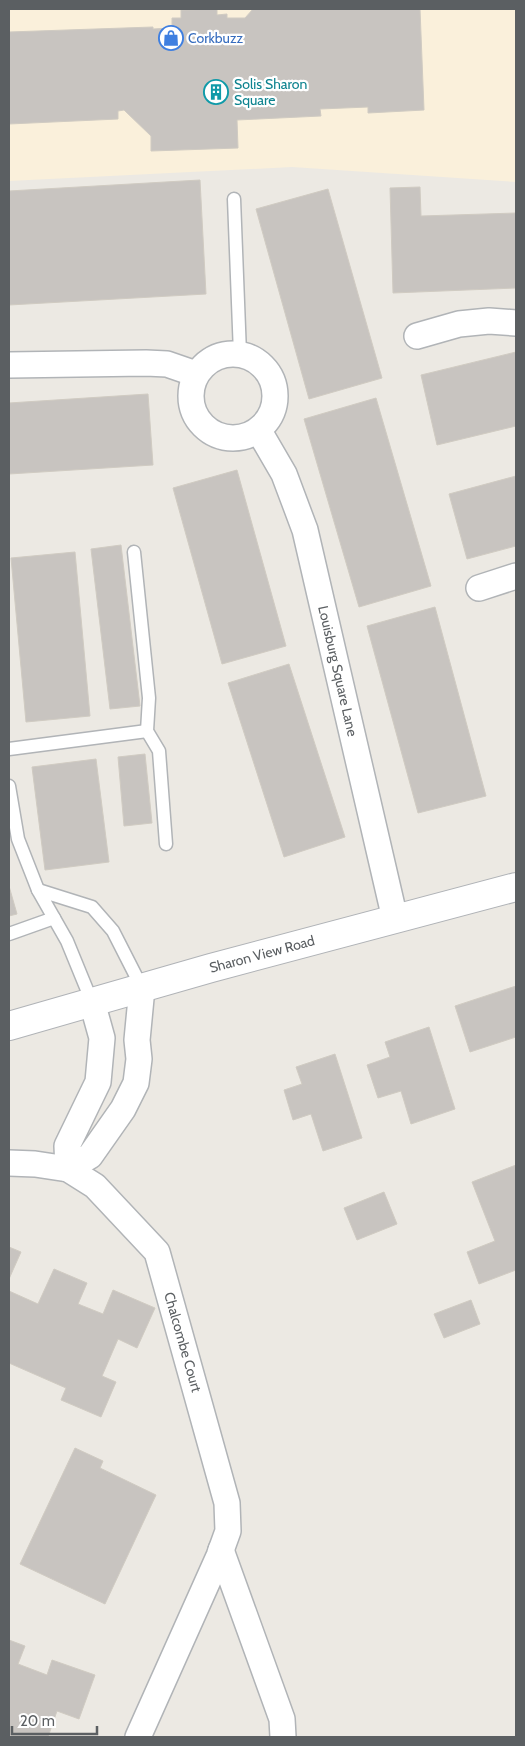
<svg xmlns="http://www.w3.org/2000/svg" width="525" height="1746" viewBox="0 0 525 1746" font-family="Cabin,sans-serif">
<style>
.commercial{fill:#faf0db}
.building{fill:#c8c4c0;stroke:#d0cbc2}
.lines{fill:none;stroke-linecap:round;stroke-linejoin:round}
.lane-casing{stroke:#b1b4b7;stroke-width:15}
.street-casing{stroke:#b1b4b7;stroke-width:28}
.secondary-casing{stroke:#b0b3b7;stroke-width:30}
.lane{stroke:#fff;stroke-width:12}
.street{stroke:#fff;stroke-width:25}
.secondary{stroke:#fff;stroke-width:28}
.labels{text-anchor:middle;stroke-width:4.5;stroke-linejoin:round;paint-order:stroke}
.shop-label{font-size:14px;fill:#366cbe;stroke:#fff;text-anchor:start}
.culture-label{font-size:14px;fill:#0d838f;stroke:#fff;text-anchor:start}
.street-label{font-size:14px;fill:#5b5f62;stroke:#fff}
</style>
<rect width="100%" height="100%" fill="#ece9e3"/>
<!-- commercial -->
<path class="commercial" d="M9 9H516V182L292 167 9 181Z"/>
<!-- building -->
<g class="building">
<path d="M217 9V15L227 14V18H245L253 9H420L424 110 368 113V107L320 109 321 116 237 120 238 148 151 151V136L124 110 118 111V119L9 124V32L153 27V29L172 28V18H181V10Z"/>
<path d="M200 180 206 294 9 305V191Z"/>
<path d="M420 187 421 216 516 213V288L393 293 390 188Z"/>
<path d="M328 189 382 378 309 399 256 209Z"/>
<path d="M516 352V426L437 445 421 375Z"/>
<path d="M148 394 153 465 9 474V403Z"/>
<path d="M376 398 431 586 359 607 304 419Z"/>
<path d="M237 470 286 646 222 664 173 488Z"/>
<path d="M516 476V546L467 559 449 494Z"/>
<path d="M121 545 140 706 110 709 91 549Z"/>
<path d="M75 552 90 716 26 722 11 558Z"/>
<path d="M435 607 486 796 418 813 367 626Z"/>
<path d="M289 664 345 837 284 857 228 683Z"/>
<path d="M145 754 152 823 124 826 118 757Z"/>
<path d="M96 759 109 862 45 870 32 767Z"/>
<path d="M9 886 17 914 9 916Z"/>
<path d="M516 986V1037L470 1052 455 1006Z"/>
<path d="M429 1027 455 1109 411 1124 401 1091 378 1098 367 1065 390 1057 385 1042Z"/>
<path d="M335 1054 362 1138 323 1151 311 1114 293 1120 284 1090 302 1084 296 1067Z"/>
<path d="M516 1165V1270L479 1284 467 1252 495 1241 472 1182Z"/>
<path d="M384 1192 397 1224 357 1240 344 1208Z"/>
<path d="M9 1247 21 1252 9 1279Z"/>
<path d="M54 1269 87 1283 78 1304 103 1314 113 1290 155 1308 137 1348 118 1339 102 1376 116 1382 101 1417 61 1400 66 1388 9 1363V1291L38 1304Z"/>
<path d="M471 1300 480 1324 444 1338 434 1314Z"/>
<path d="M75 1448 103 1461 100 1468 156 1495 105 1604 20 1564Z"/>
<path d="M9 1640 25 1646 18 1664 47 1675 52 1660 95 1675 79 1719 57 1711 48 1737H9Z"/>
</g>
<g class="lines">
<defs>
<g id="lane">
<path d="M234 199 240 354"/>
<path d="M134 552 149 698 147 731 159 751 166 844"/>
<path d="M9 749 147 731"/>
<path d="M9 786 18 839 38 890"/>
<path d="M9 934 54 918"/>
<path d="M92 1002 67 941 38 890 92 907 113 931 142 988"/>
</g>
<g id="street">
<path d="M417 336 459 324 489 321 516 323"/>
<circle cx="233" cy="396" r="42"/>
<path d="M9 365 146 363 167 364 196 374"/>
<path d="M259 431 284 474 305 530 395 919"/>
<path d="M479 588 516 576"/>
<path d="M92 1002 102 1038 98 1082 67 1146 68 1169 90 1156 123 1109 136 1083 139 1059 137 1040 142 988"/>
<path d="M9 1163 35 1164 68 1169 95 1186 157 1252 227 1503 228 1531 219 1556 138 1737"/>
<path d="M221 1550 282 1719 283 1737"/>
</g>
<path id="secondary" d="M9 1026 211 968 516 887"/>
</defs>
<!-- lane casing -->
<use href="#lane" class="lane-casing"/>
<!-- street casing -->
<use href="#street" class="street-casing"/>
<!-- secondary casing -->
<use href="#secondary" class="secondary-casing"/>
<!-- lane -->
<use href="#lane" class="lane"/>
<!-- street -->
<use href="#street" class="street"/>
<!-- secondary -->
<use href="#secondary" class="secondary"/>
</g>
<!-- icons -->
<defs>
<symbol id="shop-ring" viewBox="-11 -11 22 22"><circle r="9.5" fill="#fff" stroke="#3f7fe0" stroke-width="1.5"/><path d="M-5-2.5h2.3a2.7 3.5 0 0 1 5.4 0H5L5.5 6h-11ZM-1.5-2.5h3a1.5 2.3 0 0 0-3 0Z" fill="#3f7fe0"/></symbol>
<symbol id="building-ring" viewBox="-11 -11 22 22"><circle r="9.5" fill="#fff" stroke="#0f9aa8" stroke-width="1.5"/><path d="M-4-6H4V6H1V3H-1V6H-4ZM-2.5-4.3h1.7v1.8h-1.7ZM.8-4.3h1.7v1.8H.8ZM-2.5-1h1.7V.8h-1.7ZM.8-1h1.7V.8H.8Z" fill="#0f9aa8"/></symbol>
</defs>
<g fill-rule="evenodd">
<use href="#shop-ring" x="157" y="24" width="28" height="28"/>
<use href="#building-ring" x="202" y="78" width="28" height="28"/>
</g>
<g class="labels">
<!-- shop labels -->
<g class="shop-label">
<text x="188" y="43">Corkbuzz</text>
</g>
<!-- culture labels -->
<g class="culture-label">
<text x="234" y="89">Solis Sharon<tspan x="234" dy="16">Square</tspan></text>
</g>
<!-- street labels -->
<g class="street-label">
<text transform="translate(338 671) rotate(77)" y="5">Louisburg Square Lane</text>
<text transform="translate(262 954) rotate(-15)" y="5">Sharon View Road</text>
<text transform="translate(183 1342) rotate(74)" y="5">Chalcombe Court</text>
</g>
</g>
<!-- border -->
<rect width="525" height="1746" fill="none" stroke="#5b5f62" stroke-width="20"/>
<!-- scale -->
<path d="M12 1726v8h85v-8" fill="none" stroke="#5b5f62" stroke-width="2.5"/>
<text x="20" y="1726" font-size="15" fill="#5b5f62" stroke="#ffffff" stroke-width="4" paint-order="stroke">20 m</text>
</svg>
